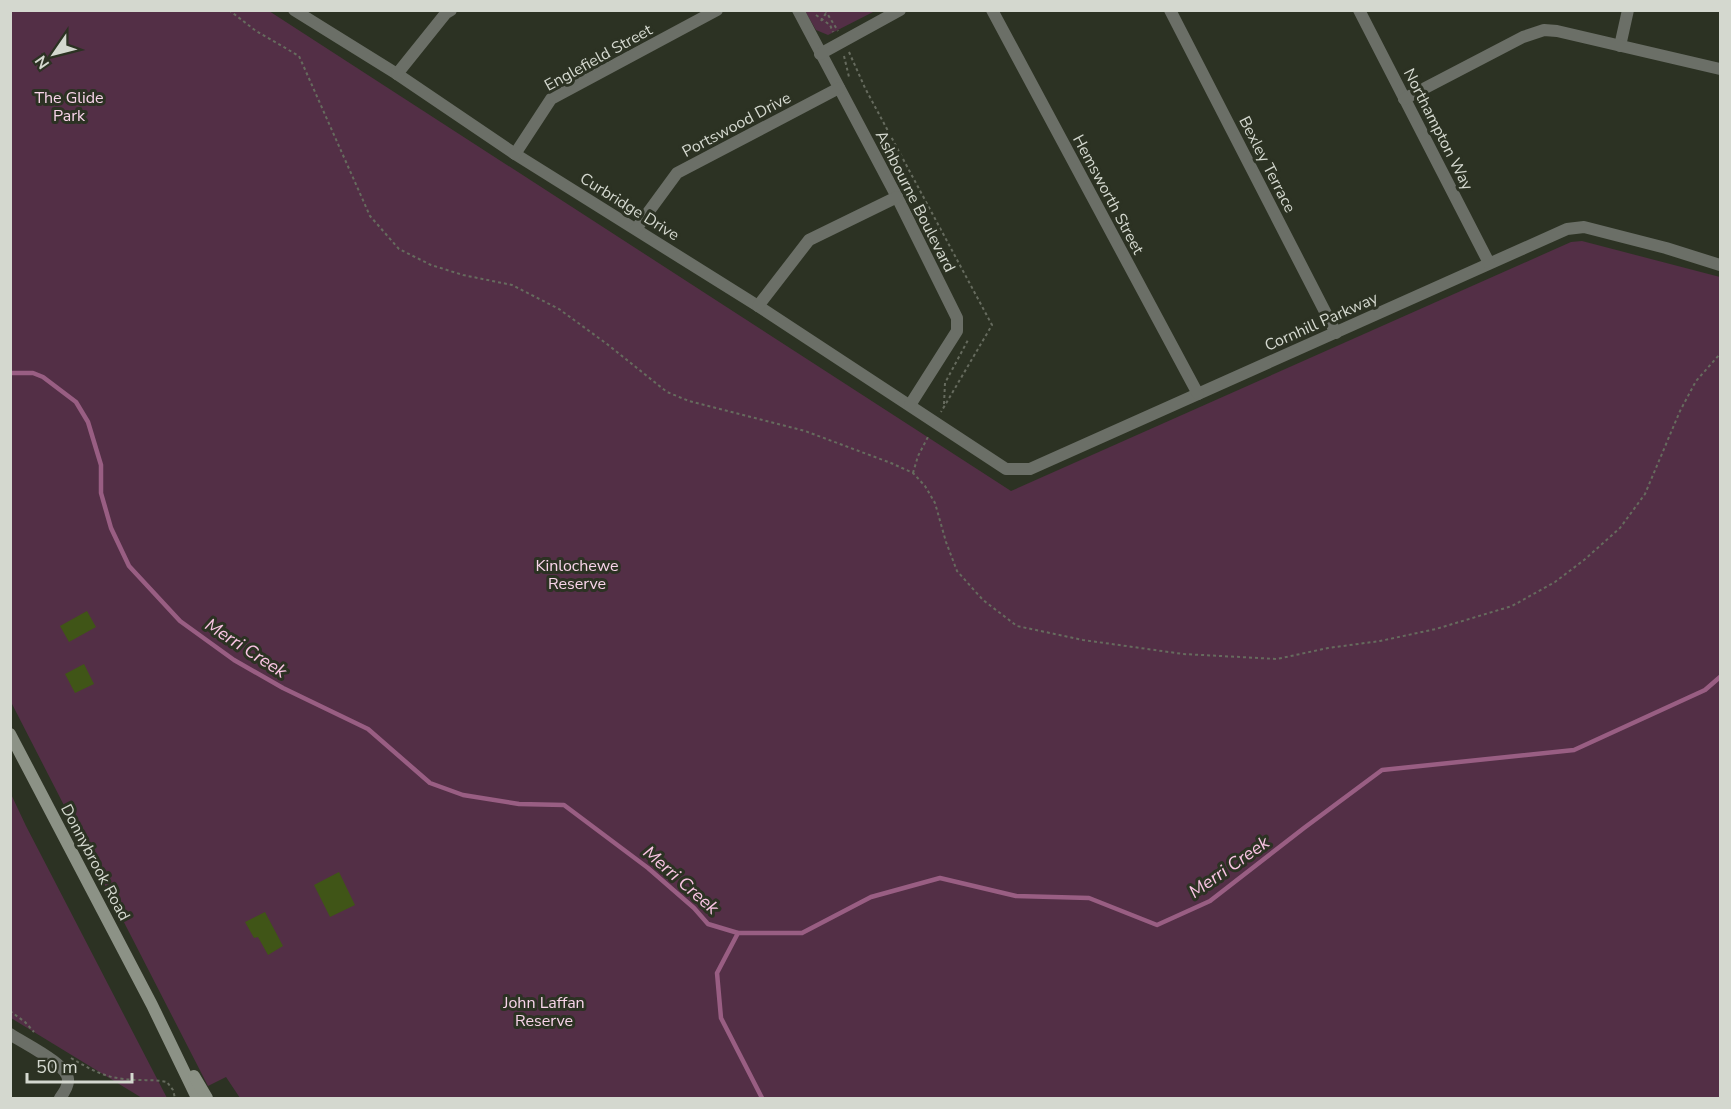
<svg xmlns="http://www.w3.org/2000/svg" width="1731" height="1109" viewBox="0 0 1731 1109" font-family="'Nunito Sans',sans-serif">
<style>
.green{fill:#532f46}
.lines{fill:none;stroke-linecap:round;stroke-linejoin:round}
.stream{stroke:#995e83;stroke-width:4.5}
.building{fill:#405517}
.path{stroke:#666b5e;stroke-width:2;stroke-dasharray:3 3;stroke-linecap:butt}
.minor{stroke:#6b6f67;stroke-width:12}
.secondary{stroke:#8c9286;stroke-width:12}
.labels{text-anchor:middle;stroke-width:6;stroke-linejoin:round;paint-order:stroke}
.street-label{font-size:16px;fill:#d4d8cf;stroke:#2c3223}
.park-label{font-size:16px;fill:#f9d5ea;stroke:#2c3223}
.water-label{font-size:18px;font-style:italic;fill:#fac5e4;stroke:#2c3223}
</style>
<rect width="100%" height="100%" fill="#2c3223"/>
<!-- green -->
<g class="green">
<path d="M11 11H269L1011 491 1571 242 1582 241 1720 277V1098H240L226 1077 208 1086 11 702Z"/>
<path d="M805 11H875L828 35 816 30Z"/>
<path d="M10 792 26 826 167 1098H142L11 1018Z"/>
</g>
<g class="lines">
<!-- stream -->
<g class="stream">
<path d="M10 373H33L43 377 76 402 88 422 101 465V493L111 528 129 566 180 621 234 660 283 688 368 729 430 783 463 795 519 804 564 805 648 868 694 908 708 924 738 933H802L871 897 940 878 1016 896 1089 898 1157 925 1210 901 1304 828 1382 770 1574 750 1705 690 1720 677"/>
<path d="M738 933 717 973 721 1018 762 1098"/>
</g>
</g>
<!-- building -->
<g class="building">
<path d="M87 611 96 627 69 642 60 626Z"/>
<path d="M84 664 94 684 75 693 65 674Z"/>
<path d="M339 872 355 905 330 917 314 885Z"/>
<path d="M265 912 283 946 268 955 258 937 254 938 245 922Z"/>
</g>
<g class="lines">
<!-- path -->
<g class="path">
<path d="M229 10 256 31 299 56 370 216 399 249 431 265 463 275 512 285 559 309 607 344 667 392 689 401 805 431 891 463 913 473 925 486 935 503 946 542 957 571 983 600 1017 626 1083 640 1183 654 1277 659 1328 648 1380 641 1436 629 1512 606 1555 582 1584 560 1620 528 1645 494 1680 411 1696 381 1720 354"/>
<path d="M825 10 838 31"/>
<path d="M816 15 830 25 833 32"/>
<path d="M821 21 828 10"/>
<path d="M849 52 865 88 992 325 941 412"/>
<path d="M844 56 849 77"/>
<path d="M944 404 945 383 968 340"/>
<path d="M913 473 918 456 929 435"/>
<path d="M10 1011 25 1022 34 1032"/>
<path d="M71 1058C88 1068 103 1077 124 1079 138 1081 153 1079 167 1082L173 1090 175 1098"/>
</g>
<!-- minor -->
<g class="minor">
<path d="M294 10 397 74 515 154 758 306 1006 469H1030L1567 229 1584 227 1666 248 1720 265"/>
<path d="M798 10 897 197 957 318V331L910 405"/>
<path d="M992 10 1198 394"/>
<path d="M1170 10 1336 333"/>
<path d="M1359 10 1489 263"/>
<path d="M1620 46 1628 10"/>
<path d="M820 54 900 10"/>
<path d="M397 74 446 13 451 10"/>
<path d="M1404 99 1523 37 1544 30 1557 31 1720 69"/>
<path d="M515 154 551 99 717 10"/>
<path d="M636 229 677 173 839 88"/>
<path d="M758 306 809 240 897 197"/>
<path d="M10 1034C23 1043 70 1065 68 1081 68 1087 63 1094 60 1098"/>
</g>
<!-- secondary -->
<g class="secondary">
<path d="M10 734 152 1005 197 1098"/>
<path d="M194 1076 207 1098"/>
</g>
</g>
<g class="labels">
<!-- street labels -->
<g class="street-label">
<text transform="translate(598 57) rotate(-29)" y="6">Englefield Street</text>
<text transform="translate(736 124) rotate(-28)" y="6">Portswood Drive</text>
<text transform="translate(1439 129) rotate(63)" y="6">Northampton Way</text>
<text transform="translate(1268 164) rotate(63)" y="6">Bexley Terrace</text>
<text transform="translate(1109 194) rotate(62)" y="6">Hemsworth Street</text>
<text transform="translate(916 201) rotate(63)" y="6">Ashbourne Boulevard</text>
<text transform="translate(630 206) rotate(32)" y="6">Curbridge Drive</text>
<text transform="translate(1321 321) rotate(-24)" y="6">Cornhill Parkway</text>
<text transform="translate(96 862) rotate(62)" y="6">Donnybrook Road</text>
</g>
<!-- park labels -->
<g class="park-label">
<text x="69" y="103">The Glide<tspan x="69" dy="18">Park</tspan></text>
<text x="577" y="571">Kinlochewe<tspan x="577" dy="18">Reserve</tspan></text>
<text x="544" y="1008">John Laffan<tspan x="544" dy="18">Reserve</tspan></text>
</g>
<!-- water labels -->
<g class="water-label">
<text transform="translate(246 648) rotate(33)" y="6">Merri Creek</text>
<text transform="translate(1229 867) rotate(-35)" y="6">Merri Creek</text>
<text transform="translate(681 880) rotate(41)" y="6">Merri Creek</text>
</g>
</g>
<!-- border -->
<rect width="1731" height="1109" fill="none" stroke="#d4d8cf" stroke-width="24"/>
<!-- north arrow -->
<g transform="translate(54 54) rotate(235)" stroke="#2c3223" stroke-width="4.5" paint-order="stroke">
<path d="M0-4.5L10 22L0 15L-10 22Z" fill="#d4d8cf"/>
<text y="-9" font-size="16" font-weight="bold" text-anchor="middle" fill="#d4d8cf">N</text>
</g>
<!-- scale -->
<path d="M27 1073v9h105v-9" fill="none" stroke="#d4d8cf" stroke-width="3"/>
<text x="36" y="1073" font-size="18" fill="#d4d8cf" stroke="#2c3223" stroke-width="4.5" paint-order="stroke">50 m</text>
</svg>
